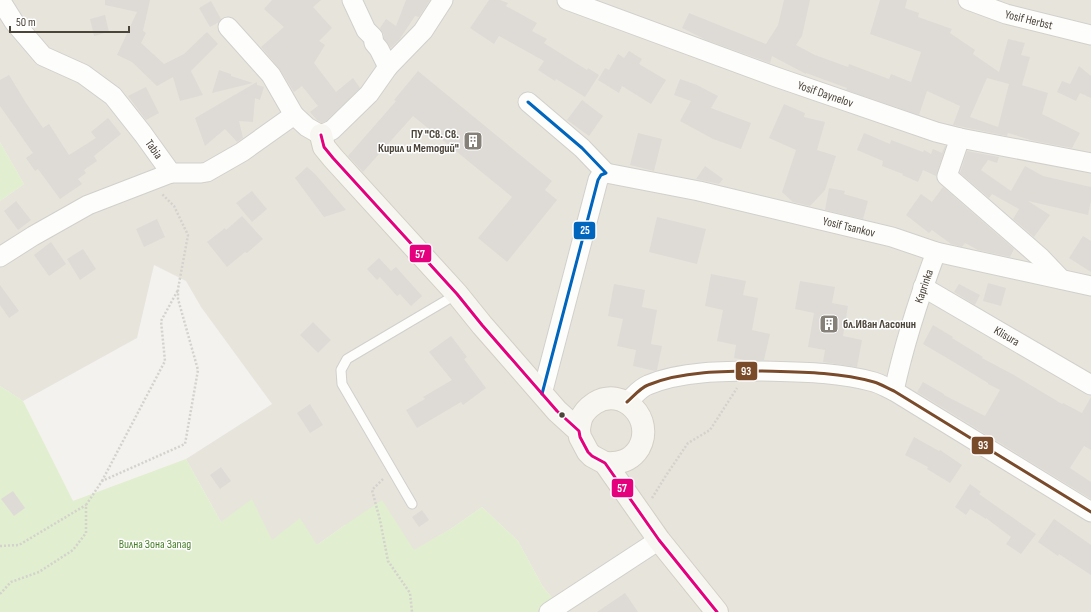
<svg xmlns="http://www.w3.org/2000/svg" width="1091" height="612" viewBox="0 0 1091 612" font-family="'Sofia Sans Condensed',sans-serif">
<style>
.residential{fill:#e7e4dc}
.green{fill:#e1eecf}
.building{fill:#dedbd6;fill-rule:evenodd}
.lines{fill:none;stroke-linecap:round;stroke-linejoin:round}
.lane-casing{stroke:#d2d0cb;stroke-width:11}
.street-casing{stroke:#d2d0cb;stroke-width:21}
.secondary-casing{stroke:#d3cfc5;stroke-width:24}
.path{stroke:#d3d2cc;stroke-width:2.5;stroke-dasharray:2 2;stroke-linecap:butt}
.lane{stroke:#fdfdfc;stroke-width:9}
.street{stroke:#fdfdfc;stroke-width:19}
.secondary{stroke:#f7f6f1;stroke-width:22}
.bus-1-casing{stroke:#fff;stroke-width:6}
.bus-2-casing{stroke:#fff;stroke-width:6}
.bus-3-casing{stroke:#fff;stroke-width:6}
.bus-1{stroke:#0065bd;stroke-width:3}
.bus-2{stroke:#e5007d;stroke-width:3}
.bus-3{stroke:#7a4b2a;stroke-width:3}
.bus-dot{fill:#4b4439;stroke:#fff;stroke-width:1.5}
.labels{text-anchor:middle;stroke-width:3;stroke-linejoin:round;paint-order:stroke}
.street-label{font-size:12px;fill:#4b4439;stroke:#fff}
.poi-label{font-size:12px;font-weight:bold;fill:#4b4439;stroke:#fff;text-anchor:end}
.park-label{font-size:12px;fill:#4a7f2a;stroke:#fff}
.line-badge{stroke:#fff;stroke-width:1.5}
.badge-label{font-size:11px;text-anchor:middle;font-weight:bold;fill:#fff}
</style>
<rect width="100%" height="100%" fill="#f4f2ee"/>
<!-- residential -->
<path class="residential" d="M0 0H1091V612H564L543 587 518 541 482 507 452 528 414 551 345 525 317 545 272 540 221 522 186 459 272 404 201 307 186 281 154 265 137 338 23 401 0 386V201L24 184 0 142Z"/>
<!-- green -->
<g class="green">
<path d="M0 142 24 184 0 201Z"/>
<path d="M0 386 23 401 73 501 186 459 221 522 252 499 272 540 300 518 317 545 345 525 382 500 414 550 452 528 482 507 518 541 543 587 564 612H0Z"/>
</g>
<!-- building -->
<g class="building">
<path d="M105 0H150L143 31 146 33 141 43 164 64 184 54 207 32 218 44 191 71 203 95 180 101 173 77 157 86 132 62 117 55 137 12 105 5Z"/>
<path d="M272 0H321L313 7 332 28 319 41 325 45 314 63 336 92 353 78 360 88 326 121 322 123 317 120 310 112 318 106 302 86 294 92 279 68 261 47 284 27 264 9Z"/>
<path d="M406 0H430L419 17 415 16 399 40 391 48 384 38V35L380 28 386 19 396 26Z"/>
<path d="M489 0H500L508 3 506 6 537 23 532 31 547 39 544 43 587 70 588 68 599 75 585 97 556 79 555 81 538 70 544 61 499 36 494 44 470 28Z"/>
<path d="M784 0H810L802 36 796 45 815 55 848 67 849 64 889 79 891 74 911 82 921 52 870 34 880 0H907L905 8 919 13 918 17 952 29 950 33 975 50 973 54 999 72 1008 39 1025 43 1021 55 1030 57 1022 85 1048 93 1042 114 1080 133 1072 148 1034 141 1008 133 1007 136 953 125 960 106 927 91 919 115 846 90 847 88 806 73V74L772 56 770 63 706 40 682 28 689 13 766 44 778 25ZM987 78 1009 84 998 127 970 117Z"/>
<path d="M211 1 221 19 219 22 210 27 199 8Z"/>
<path d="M105 15 109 32 94 36 90 19Z"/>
<path d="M629 51 642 59 639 64 666 80 651 104 622 86 619 93 598 80 605 68 609 70 618 54 624 58Z"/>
<path d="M1079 66 1091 76V98L1080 93 1076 101 1057 92 1062 81 1070 84Z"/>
<path d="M219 70 231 74V76L253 83 212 93Z"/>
<path d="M418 71 552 181 545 190 557 200 507 262 478 238 512 197 413 116 363 172 348 156 396 101 394 100Z"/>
<path d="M9 75 26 103 43 128 49 124 69 155 96 138 91 132 108 118 121 134 94 156 97 161 84 170 86 173 78 179 82 184 60 199 38 169 35 171 26 158 33 153 0 106V80Z"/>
<path d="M680 79 697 85 718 96 711 108 751 123 741 149 713 139 680 121 691 101 674 95Z"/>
<path d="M257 82V85L264 87 260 100 255 98 253 122 239 121 243 138 237 142 225 129 205 146 195 118Z"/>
<path d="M146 87 159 113 146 120 128 96Z"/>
<path d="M582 100 603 116 589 136 567 120Z"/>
<path d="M784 104 805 113 804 117 825 122 817 150 836 156 825 190 810 206 793 202 782 192 796 150 769 138Z"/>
<path d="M638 133 662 139 654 171 630 165Z"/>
<path d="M864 133 890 144 891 140 923 152 924 150 931 154 933 149 942 153 945 146H946L937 172 936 176 923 170 918 182 902 175 903 174 882 166 883 161 857 150Z"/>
<path d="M967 151 999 157 997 163 988 160 981 170 1011 191 1025 166 1043 176 1091 187V201L1088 215 1028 201 1050 215 1034 237 1013 219 1019 209 992 194 989 198 960 173Z"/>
<path d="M705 166 723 179 719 184 696 179Z"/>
<path d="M307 167 315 174 346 210 324 217 295 178Z"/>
<path d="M943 187 1014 249 1010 257 978 250 965 243 962 247 951 244 932 230 929 233 906 215 921 194 932 202Z"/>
<path d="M829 188 845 191 844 194 868 201 863 219 825 210Z"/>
<path d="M252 191 267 209 252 222 236 203Z"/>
<path d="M16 201 31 220 18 230 4 211Z"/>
<path d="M242 216 263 239 247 253 245 252 227 267 207 242 225 228 226 230Z"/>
<path d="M657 217 706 229 697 264 649 252Z"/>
<path d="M157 219 165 237 144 247 136 229Z"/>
<path d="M1083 236 1091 241V272L1069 258Z"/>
<path d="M51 242 66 264 49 276 34 255Z"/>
<path d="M83 249 96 269 80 280 67 259Z"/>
<path d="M379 258 391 271 396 267 422 296 411 306 400 294 397 296 380 277 377 280 367 269Z"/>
<path d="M711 274 746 281 743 295 758 298 752 330 770 334 764 360H745L734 358 736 345 717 341 723 310 705 306Z"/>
<path d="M800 281 835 287 832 303 848 306 843 336 862 340 857 367 823 362 825 350 808 347 814 313 795 309Z"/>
<path d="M988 283 1006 288 1001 306 983 301Z"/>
<path d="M614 284 645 290 642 307 657 310 651 344 662 346 657 370 655 371 633 366 636 350 617 346 623 319 608 316Z"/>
<path d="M959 284 980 295 975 305 954 292Z"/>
<path d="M0 285 19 311 9 318 0 305Z"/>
<path d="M313 322 331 340 318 353 300 335Z"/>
<path d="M933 325 953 337 952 338 983 357 982 358 1014 375 1062 404 1063 403 1082 413 1091 397V450L1084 446 1070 468 1091 482V499L917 392 923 382 944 394V395L985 416 1000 390 988 384V383L952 361 923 344Z"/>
<path d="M451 336 467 357 464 359 486 388 463 405 461 402 417 428 406 410 425 399 423 397 452 380 429 352Z"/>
<path d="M310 404 323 425 310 433 297 413Z"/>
<path d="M914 437 939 451 940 450 962 465 950 483 927 469 928 467 905 455Z"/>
<path d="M221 467 231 481 220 489 210 475Z"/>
<path d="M970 484 981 492 979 494 1036 534 1021 554 1006 544 1011 537 986 518V519L970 509 966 515 955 507Z"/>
<path d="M13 491 25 508 14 516 1 499Z"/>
<path d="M422 510 429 520 419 527 412 517Z"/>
<path d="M1054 519 1091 545V575L1059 554 1058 556 1038 542Z"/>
<path d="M625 593 638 612H597Z"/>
</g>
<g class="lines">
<defs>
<path id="lane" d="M412 504 342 384 341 370 347 359 457 294"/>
<g id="street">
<path d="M352 0 366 30 373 37 374 43 379 49 388 67"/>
<path id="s1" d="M567 0 776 77 936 132 960 138 1091 163"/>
<path id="s2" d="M968 0 1006 14 1091 35"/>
<path d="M228 27 271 75 294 115"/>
<path d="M528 102 582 148 606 173 601 175 598 180 542 394"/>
<path d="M960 138 947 176 1041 258 1061 279"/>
<path d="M171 173H201L207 172 242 152 294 115 307 127 321 135 332 130 369 94 388 67 423 31 443 0"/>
<path id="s3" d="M606 173 699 191 892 237 936 252 1091 286"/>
<path d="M0 257 33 236 88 205 171 173 143 134 113 96 83 74 43 56 14 22 2 3 1 0"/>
<path id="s4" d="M923 287 1091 385"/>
<path id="s5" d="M894 391C904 344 919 298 936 252"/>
<path d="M627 402C633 397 640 388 648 385 681 371 726 371 762 371 800 372 838 372 874 382 881 384 887 388 894 391L1091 512"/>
<path d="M549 612 659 540"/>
</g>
<g id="secondary">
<path d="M321 135 324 147 333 158 457 294 482 325 557 411 579 431 580 437 588 452 592 456 605 463 659 540 717 612"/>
<path d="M579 431C579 427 580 423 581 419 583 413 589 407 595 403 623 386 655 419 639 448 631 461 619 464 605 463"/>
</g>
</defs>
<!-- lane casing -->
<use href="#lane" class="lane-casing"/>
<!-- street casing -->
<use href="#street" class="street-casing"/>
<!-- secondary casing -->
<use href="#secondary" class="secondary-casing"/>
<!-- path -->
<g class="path">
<path d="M383 479 372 490 380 520 388 561 410 593 412 612"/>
<path d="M102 481 165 361 161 321 178 290"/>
<path d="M652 498 667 474 688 443 710 430 737 388"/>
<path d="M0 546 19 545 86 505"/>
<path d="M0 594 11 582 39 572 73 550 86 533V505L102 481 185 444 198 370 178 299V289L188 235 174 206 162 194"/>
</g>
<!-- lane -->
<use href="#lane" class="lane"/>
<!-- street -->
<use href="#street" class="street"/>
<!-- secondary -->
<use href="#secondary" class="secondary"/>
<defs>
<path id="bus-1" d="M528 102 582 148 606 173 601 175 598 180 542 394"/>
<path id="bus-2" d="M321 135 324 147 333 158 457 294 482 325 557 411 579 431 580 437 588 452 592 456 605 463 659 540 717 612"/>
<path id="bus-3" d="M627 402C633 397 640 388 648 385 681 371 726 371 762 371 800 372 838 372 874 382 881 384 887 388 894 391L1091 512"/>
</defs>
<!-- bus-1 casing -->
<use href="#bus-1" class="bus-1-casing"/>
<!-- bus-2 casing -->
<use href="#bus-2" class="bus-2-casing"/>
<!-- bus-3 casing -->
<use href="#bus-3" class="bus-3-casing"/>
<!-- bus-1 -->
<use href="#bus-1" class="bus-1"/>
<!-- bus-2 -->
<use href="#bus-2" class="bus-2"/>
<!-- bus-3 -->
<use href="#bus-3" class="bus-3"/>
</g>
<!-- icons -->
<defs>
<symbol id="building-square" viewBox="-11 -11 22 22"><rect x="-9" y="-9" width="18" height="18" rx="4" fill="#868178" stroke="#fff"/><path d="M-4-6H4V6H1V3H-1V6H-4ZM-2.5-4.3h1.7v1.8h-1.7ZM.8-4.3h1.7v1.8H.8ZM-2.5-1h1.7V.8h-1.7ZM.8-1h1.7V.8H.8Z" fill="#fff"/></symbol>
</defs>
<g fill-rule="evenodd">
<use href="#building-square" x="462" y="130" width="22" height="22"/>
<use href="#building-square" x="818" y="313" width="22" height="22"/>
</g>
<!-- markers -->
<circle class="bus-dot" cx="562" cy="415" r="3.5"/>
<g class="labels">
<!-- street labels -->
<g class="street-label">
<text dy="4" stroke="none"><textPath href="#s2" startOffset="64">Yosif Herbst</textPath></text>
<text dy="4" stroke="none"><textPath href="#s1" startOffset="275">Yosif Daynelov</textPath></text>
<text transform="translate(154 149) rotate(55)" y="4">Tabia</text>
<text dy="4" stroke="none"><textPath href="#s3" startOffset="249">Yosif Tsankov</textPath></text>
<text dy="4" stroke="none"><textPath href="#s5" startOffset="109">Kaprinka</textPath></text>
<text dy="4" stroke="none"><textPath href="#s4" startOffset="97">Klisura</textPath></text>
</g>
<!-- poi labels -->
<g class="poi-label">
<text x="459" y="138">ПУ "Св. Св.<tspan x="459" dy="14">Кирил и Методий"</tspan></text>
<text x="843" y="328" text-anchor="start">бл.Иван Ласонин</text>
</g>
<!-- park labels -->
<g class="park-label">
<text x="155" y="548">Вилна Зона Запад</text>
</g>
</g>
<g class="line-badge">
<rect x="573" y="221" width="23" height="19" rx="4" fill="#0065bd"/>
<rect x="409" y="244" width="23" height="19" rx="4" fill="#e5007d"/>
<rect x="735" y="361" width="23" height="20" rx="4" fill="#7a4b2a"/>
<rect x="971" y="436" width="23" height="19" rx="4" fill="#7a4b2a"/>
<rect x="611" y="478" width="23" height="20" rx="4" fill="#e5007d"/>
</g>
<g class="badge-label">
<text x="585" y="234">25</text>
<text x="420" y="258">57</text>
<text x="746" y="375">93</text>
<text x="983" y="449">93</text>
<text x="622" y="492">57</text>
</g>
<!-- scale -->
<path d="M10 26v6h119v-6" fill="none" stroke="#4b4439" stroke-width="2"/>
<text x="16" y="26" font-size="12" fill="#4b4439" stroke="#ffffff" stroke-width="3" paint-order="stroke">50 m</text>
</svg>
